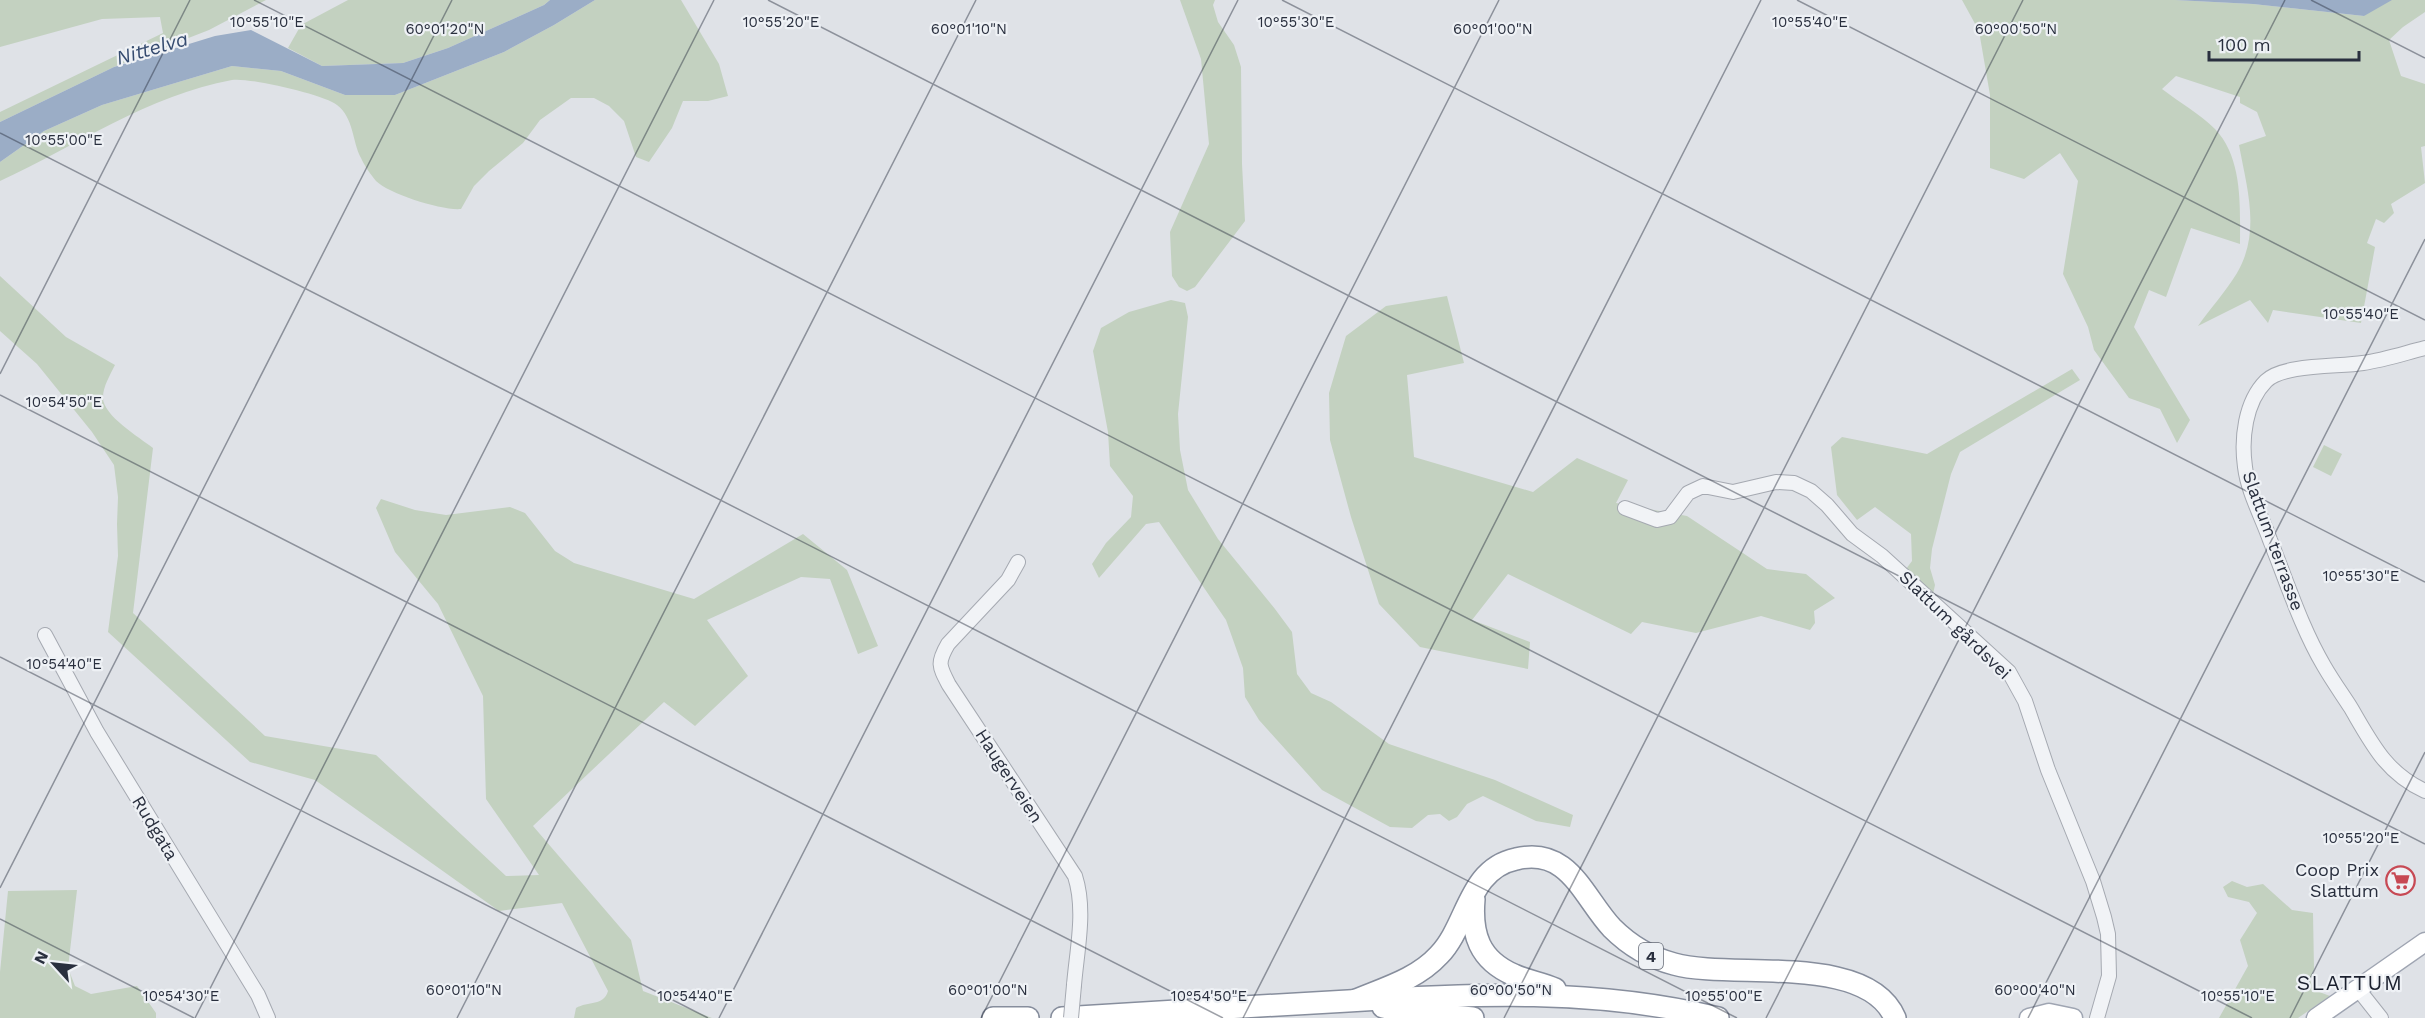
<svg xmlns="http://www.w3.org/2000/svg" width="2425" height="1018" viewBox="0 0 2425 1018" font-family="'Work Sans',sans-serif">
<style>
.green{fill:#c3d1c0}
.water{fill:#9badc6}
.lines{fill:none;stroke-linecap:round;stroke-linejoin:round}
.minor-casing{stroke:#a5a9b1;stroke-width:16}
.major-casing{stroke:#9fa5b2;stroke-width:21}
.highway-casing{stroke:#878e9d;stroke-width:24}
.minor{stroke:#f1f3f6;stroke-width:14}
.major{stroke:#fff;stroke-width:18}
.highway{stroke:#fff;stroke-width:21}
.minor-bridge-casing{stroke:#a5a9b1;stroke-width:16;stroke-linecap:butt}
.minor-bridge{stroke:#f1f3f6;stroke-width:14}
.ticks{fill:none;stroke:#292f3e;stroke-width:1.5;stroke-opacity:0.45}
.labels{text-anchor:middle;stroke-width:4.5;stroke-linejoin:round;paint-order:stroke}
.shield{fill:#eef1f5;stroke:#646975;stroke-width:1.5}
.shield-label{font-size:16px;font-weight:bold;fill:#292f3e}
.street-label{font-size:18px;fill:#292f3e;stroke:#eef1f5}
.poi-label{font-size:18px;fill:#292f3e;stroke:#eef1f5;text-anchor:end}
.water-label{font-size:20px;font-style:italic;fill:#354b6f;stroke:#eef1f5}
.quarter-label{font-size:21px;letter-spacing:1.5px;fill:#1b202e;stroke:#eef1f5}
.ticks-label{font-size:15px;text-anchor:middle;fill:#292f3e;stroke:#eef1f5;stroke-width:4.5;stroke-linejoin:round;paint-order:stroke}
</style>
<rect width="100%" height="100%" fill="#dfe2e7"/>
<!-- green -->
<g class="green">
<path d="M0 0H266L209 30 114 67 0 122V112L163 33 160 17 102 19 0 47Z"/>
<path d="M348 0H550L544 5 448 48 403 63 322 66 288 48 301 25Z"/>
<path d="M595 0H681L719 64 728 96 708 101H683L672 128 649 162 636 157 624 121 609 106 594 98H571L540 120 523 143 489 171 474 186 461 209C443 211 389 194 376 181 371 175 364 165 361 158 352 141 354 118 337 105 325 95 248 77 232 80 149 95 76 146 0 181V162L44 131 102 105 232 66 281 71 345 95H395L504 52 554 25Z"/>
<path d="M1180 0H1215L1213 5 1218 22 1234 45 1241 67 1242 164 1245 221 1195 287 1187 291 1179 287 1172 276 1170 232 1209 144 1201 59Z"/>
<path d="M1962 0H2175L2253 4 2364 16 2372 0H2425V12L2403 27 2389 40 2401 76 2425 84V146L2421 147 2425 183 2391 204 2394 213 2384 223 2376 219 2367 243 2375 247 2361 323 2273 310 2268 323 2250 300 2198 326C2210 309 2226 291 2237 273 2261 232 2247 189 2239 145L2266 136 2257 112 2240 103V97L2176 76 2162 89C2179 102 2200 114 2215 129 2243 158 2240 207 2240 244L2191 228 2166 297 2149 290 2134 327 2190 420 2177 443 2160 409 2129 398 2094 350 2088 327 2063 274 2078 181 2060 153 2024 179 1990 168V95L1979 31Z"/>
<path d="M0 276 66 337 115 365C110 375 103 387 103 397 102 415 139 437 153 448L133 613 265 736 376 755 506 876 539 875 486 799 483 696 438 604 395 552 376 508 381 499 415 510 446 515 510 507 525 513 555 551 574 563 694 599 803 534 847 570 878 646 858 654 830 579 801 577 707 620 748 676 695 726 664 702 533 826 631 940 643 991 712 1018H574L576 1008C588 1001 604 1006 608 991L562 903 499 911 315 780 250 762 108 632 118 556 117 524 118 497 114 465 92 432 37 364 0 331Z"/>
<path d="M1447 296 1464 363 1407 375 1414 457 1533 492 1577 458 1628 480 1616 503 1687 516 1767 569 1806 574 1835 598 1814 611 1815 623 1810 630 1761 616 1696 633 1642 622 1631 634 1508 574 1472 620 1530 642 1528 669 1420 647 1379 604 1351 517 1330 440 1329 393 1346 336 1386 306Z"/>
<path d="M1171 300 1185 303 1188 317 1178 414 1180 450 1188 490 1218 539 1275 609 1292 632 1297 674 1311 693 1331 702 1389 744 1495 780 1573 815 1570 827 1536 821 1483 796 1467 804 1457 817 1449 821 1440 814 1428 815 1412 828 1390 827 1322 790 1259 720 1245 697 1243 668 1226 620 1159 522 1146 524 1099 578 1092 564 1106 543 1131 517 1133 496 1110 466 1108 432 1093 351 1101 328 1129 312Z"/>
<path d="M2072 369 2080 380 1960 452 1951 474 1932 549 1930 568 1935 585 1933 594 1906 569 1912 561 1911 534 1875 507 1857 520 1837 495 1831 447 1842 437 1927 454Z"/>
<path d="M2324 445 2342 454 2331 476 2313 467Z"/>
<path d="M2232 881 2247 887 2263 884 2292 910 2313 913 2314 969 2310 980 2314 990 2330 996 2298 1018H2219L2248 966 2240 940 2257 913 2249 902 2228 897 2223 887Z"/>
<path d="M77 890 68 968 75 986 91 994 137 986 156 1013V1018H0V972L8 891Z"/>
</g>
<!-- water -->
<g class="water">
<path d="M550 0H595L554 25 504 52 395 95H345L281 71 232 66 102 105 44 131 0 162V122L114 67 215 36 251 30 322 66 403 63 448 48 544 5Z"/>
<path d="M2175 0H2392L2364 16 2253 4Z"/>
</g>
<g class="lines">
<defs>
<g id="minor">
<path d="M2425 348C2405 353 2384 360 2363 363 2339 367 2283 364 2266 381 2245 402 2241 439 2245 467 2248 492 2262 517 2270 540 2287 582 2301 627 2324 666 2332 680 2342 694 2351 708 2372 744 2386 773 2425 791"/>
<path d="M1625 508 1657 520 1670 517 1688 493 1703 486 1733 492 1776 482 1794 483 1811 491 1827 505 1852 534 1882 556 2009 672 2025 701 2048 770 2093 881 2104 917 2108 934 2109 976 2097 1018"/>
<path d="M1018 562 1008 580 948 644C937 663 939 666 949 685L1075 876C1086 910 1077 949 1074 985"/>
<path d="M45 635 97 732 258 995 268 1018"/>
<path d="M2358 989 2381 1018"/>
</g>
<g id="major">
<path d="M2029 1018 2049 1013 2073 1018"/>
<path d="M2316 1018 2425 942"/>
</g>
<g id="highway">
<path d="M1474 899C1471 934 1479 960 1514 975 1527 981 1542 983 1555 989"/>
<path d="M1356 1000C1385 988 1417 979 1439 955 1468 925 1468 869 1516 859 1569 846 1583 897 1612 928 1629 945 1651 958 1674 964 1731 980 1867 952 1895 1018"/>
<path d="M1383 1007 1408 1012 1473 1018"/>
<path d="M993 1018H1028"/>
<path d="M1062 1018C1157 1012 1253 1006 1348 1001 1473 994 1596 988 1718 1018"/>
</g>
</defs>
<!-- minor casing -->
<use href="#minor" class="minor-casing"/>
<!-- major casing -->
<use href="#major" class="major-casing"/>
<!-- highway casing -->
<use href="#highway" class="highway-casing"/>
<!-- minor -->
<use href="#minor" class="minor"/>
<!-- major -->
<use href="#major" class="major"/>
<!-- highway -->
<use href="#highway" class="highway"/>
<defs>
<path id="minor-bridge" d="M1071 1018 1074 985"/>
</defs>
<!-- minor-bridge casing -->
<use href="#minor-bridge" class="minor-bridge-casing"/>
<!-- minor-bridge -->
<use href="#minor-bridge" class="minor-bridge"/>
</g>
<!-- ticks -->
<path class="ticks" d="M254 0 2252 1018M768 0 2425 844M1282 0 2425 582M1797 0 2425 320M2311 0 2425 58M0 133 1737 1018M0 374 190 0M0 395 1223 1018M0 657 708 1018M0 888 452 0M0 919 194 1018M195 1018 714 0M457 1018 976 0M719 1018 1238 0M981 1018 1499 0M1243 1018 1761 0M1504 1018 2023 0M1766 1018 2285 0M2028 1018 2425 239M2290 1018 2425 752"/>
<!-- icons -->
<defs>
<symbol id="supermarket-ring" viewBox="-11 -11 22 22"><circle r="9.5" fill="#eef1f5" stroke="#c74954" stroke-width="1.5"/><path d="M-6-5.5h2.5l.6 2H6L4.5 2H-2.5L-4.4-4H-6ZM-1.5 3.2a1.3 1.3 0 1 0 .1 0ZM3 3.2a1.3 1.3 0 1 0 .1 0Z" fill="#c74954"/></symbol>
</defs>
<g fill-rule="evenodd">
<use href="#supermarket-ring" x="2384" y="864" width="33" height="33"/>
</g>
<g class="labels">
<!-- shield labels -->
<rect class="shield" x="1639" y="943" width="24" height="26" rx="4.5"/>
<g class="shield-label">
<text x="1651" y="962">4</text>
</g>
<!-- street labels -->
<g class="street-label">
<text transform="translate(2273 541) rotate(70)" y="6">Slattum terrasse</text>
<text transform="translate(1955 625) rotate(44)" y="6">Slattum gårdsvei</text>
<text transform="translate(1009 776) rotate(57)" y="6">Haugerveien</text>
<text transform="translate(155 828) rotate(59)" y="6">Rudgata</text>
</g>
<!-- poi labels -->
<g class="poi-label">
<text x="2379" y="876">Coop Prix<tspan x="2379" dy="21">Slattum</tspan></text>
</g>
<!-- water labels -->
<g class="water-label">
<text transform="translate(152 48) rotate(-16)" y="7">Nittelva</text>
</g>
<!-- quarter labels -->
<g class="quarter-label">
<text x="2350" y="990">SLATTUM</text>
</g>
</g>
<g class="ticks-label">
<text x="781" y="27">10°55'20"E</text>
<text x="1810" y="27">10°55'40"E</text>
<text x="267" y="27">10°55'10"E</text>
<text x="1296" y="27">10°55'30"E</text>
<text x="445" y="34">60°01'20"N</text>
<text x="969" y="34">60°01'10"N</text>
<text x="1493" y="34">60°01'00"N</text>
<text x="2016" y="34">60°00'50"N</text>
<text x="64" y="145">10°55'00"E</text>
<text x="2361" y="319">10°55'40"E</text>
<text x="64" y="407">10°54'50"E</text>
<text x="2361" y="581">10°55'30"E</text>
<text x="64" y="669">10°54'40"E</text>
<text x="2361" y="843">10°55'20"E</text>
<text x="464" y="995">60°01'10"N</text>
<text x="988" y="995">60°01'00"N</text>
<text x="1511" y="995">60°00'50"N</text>
<text x="2035" y="995">60°00'40"N</text>
<text x="181" y="1001">10°54'30"E</text>
<text x="695" y="1001">10°54'40"E</text>
<text x="1209" y="1001">10°54'50"E</text>
<text x="1724" y="1001">10°55'00"E</text>
<text x="2238" y="1001">10°55'10"E</text>
</g>
<!-- north arrow -->
<g transform="translate(54 964) rotate(297)" stroke="#eef1f5" stroke-width="4.5" paint-order="stroke">
<path d="M0-4.5L10 22L0 15L-10 22Z" fill="#292f3e"/>
<text y="-9" font-size="16" font-weight="bold" text-anchor="middle" fill="#292f3e">N</text>
</g>
<!-- scale -->
<path d="M2209 51v9h150v-9" fill="none" stroke="#292f3e" stroke-width="3"/>
<text x="2218" y="51" font-size="18" fill="#292f3e" stroke="#eef1f5" stroke-width="4.5" paint-order="stroke">100 m</text>
</svg>
